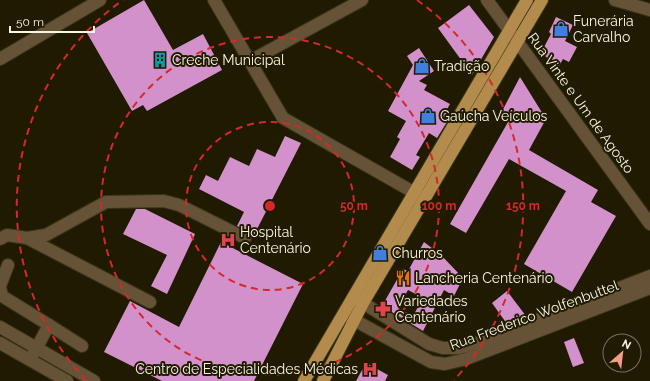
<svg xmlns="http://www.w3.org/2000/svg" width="650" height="381" viewBox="0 0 650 381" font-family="Raleway,sans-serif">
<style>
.building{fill:#d291ca;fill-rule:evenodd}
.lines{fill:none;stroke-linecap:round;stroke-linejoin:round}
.minor-casing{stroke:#3a351b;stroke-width:14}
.major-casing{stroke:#3a351b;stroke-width:14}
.minor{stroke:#665337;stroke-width:12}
.major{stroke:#b28b4d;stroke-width:12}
.ring{fill:none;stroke:#d62828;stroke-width:2;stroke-dasharray:7 5}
.labels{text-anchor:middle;stroke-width:4;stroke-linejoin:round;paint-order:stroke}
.poi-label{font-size:14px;fill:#f8f5e3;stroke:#201b00;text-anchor:start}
.street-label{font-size:14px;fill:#f8f5e3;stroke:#201b00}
.centre{fill:#d62828;stroke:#201b00;stroke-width:2}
.ring-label{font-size:12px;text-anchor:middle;font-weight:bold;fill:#d62828;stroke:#201b00;stroke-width:4;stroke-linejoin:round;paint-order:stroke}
</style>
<rect width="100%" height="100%" fill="#201b00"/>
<!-- building -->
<g class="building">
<path d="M144 0 173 50 203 34 222 70 147 111 143 105 132 111 87 33Z"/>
<path d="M469 5 494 37 472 75 438 28Z"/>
<path d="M556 17 573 25 565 41 577 47 569 62 563 59 558 68 543 54 545 50 543 49 551 34 549 32Z"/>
<path d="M419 48 434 71 419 81 427 85 424 90 450 104 446 111 452 114 437 138 429 133 416 155 420 157 412 170 390 157 400 139 397 137 406 121 388 111 413 65 407 56Z"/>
<path d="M520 77 546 119 529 150 598 190 591 202 616 216 572 292 524 264 566 191 509 159 466 233 450 224 508 122 499 117Z"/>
<path d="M285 136 301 143 253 237 249 232 237 226 244 212 199 189 206 175 218 181 230 157 249 166 257 149 275 157Z"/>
<path d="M136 209H145L195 234 167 294 151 286 167 255 123 234Z"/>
<path d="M221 242 303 284 254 381H162L104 352 130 301 179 327Z"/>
<path d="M424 242 441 255 463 278 454 296 444 290 423 331 382 306 403 269 408 271ZM408 290 423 298 413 316 398 308Z"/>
<path d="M507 291 526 316 507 324 492 303Z"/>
<path d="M574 338 584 363 573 367 564 342Z"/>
<path d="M366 363 388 375 385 381H356Z"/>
</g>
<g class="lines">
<defs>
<g id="minor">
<path d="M214 0 283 118 422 197"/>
<path d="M487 0 650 224"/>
<path d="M615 0 650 10"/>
<path d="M0 59 100 0"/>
<path d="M250 61 362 0"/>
<path d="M27 238 150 302"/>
<path d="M0 239 7 235 27 238 46 235 106 202 164 201 179 205 245 238"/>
<path d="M0 286 8 265"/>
<path d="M0 287 2 296 49 325"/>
<path d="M355 298 429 344 443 348H459L475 344 650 276"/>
<path d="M345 315 431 362 445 364 466 359 650 288"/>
<path d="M0 327 94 381"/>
<path d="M0 343 67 381"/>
<path d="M30 360 49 325 82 346"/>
</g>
<g id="major">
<path d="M304 381 527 0"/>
<path d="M323 381 363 303 542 0"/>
</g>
</defs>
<!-- minor casing -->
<use href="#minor" class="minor-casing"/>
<!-- major casing -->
<use href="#major" class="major-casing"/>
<!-- minor -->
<use href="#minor" class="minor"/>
<!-- major -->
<use href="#major" class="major"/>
</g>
<!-- distance rings -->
<g class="ring">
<circle cx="270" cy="206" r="84"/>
<circle cx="270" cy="206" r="169"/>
<path d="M86 380A253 253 0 0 1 123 0M417 0A253 253 0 0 1 454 380"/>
</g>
<!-- icons -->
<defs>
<symbol id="shop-bare" viewBox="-9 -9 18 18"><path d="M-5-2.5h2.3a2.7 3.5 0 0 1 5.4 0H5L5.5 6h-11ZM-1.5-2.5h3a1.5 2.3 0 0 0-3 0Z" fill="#3f7fe0" stroke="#201b00" stroke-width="2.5" paint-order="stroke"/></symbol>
<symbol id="building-bare" viewBox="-9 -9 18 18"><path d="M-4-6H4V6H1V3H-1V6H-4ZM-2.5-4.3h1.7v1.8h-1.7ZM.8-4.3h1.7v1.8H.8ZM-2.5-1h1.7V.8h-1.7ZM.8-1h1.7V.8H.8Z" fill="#0f9aa8" stroke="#201b00" stroke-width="2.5" paint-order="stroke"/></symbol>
<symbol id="hospital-bare" viewBox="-9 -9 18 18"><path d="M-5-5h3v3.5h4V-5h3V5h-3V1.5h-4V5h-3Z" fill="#e0444e" stroke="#201b00" stroke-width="2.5" paint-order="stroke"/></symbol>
<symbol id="restaurant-bare" viewBox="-9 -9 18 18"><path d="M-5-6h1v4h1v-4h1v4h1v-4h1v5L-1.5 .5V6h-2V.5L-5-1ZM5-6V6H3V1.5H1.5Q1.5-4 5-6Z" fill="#e8710a" stroke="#201b00" stroke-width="2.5" paint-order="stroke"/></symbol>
<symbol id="pharmacy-bare" viewBox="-9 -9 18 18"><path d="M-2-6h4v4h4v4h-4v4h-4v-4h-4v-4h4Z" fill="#e0444e" stroke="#201b00" stroke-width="2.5" paint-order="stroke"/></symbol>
</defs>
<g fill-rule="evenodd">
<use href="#shop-bare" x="550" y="18" width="22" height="22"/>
<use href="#building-bare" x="149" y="49" width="22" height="22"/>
<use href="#shop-bare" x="411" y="55" width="22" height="22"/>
<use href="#shop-bare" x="417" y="105" width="22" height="22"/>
<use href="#hospital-bare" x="217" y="229" width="22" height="22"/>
<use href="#shop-bare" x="369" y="242" width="22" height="22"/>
<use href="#restaurant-bare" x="392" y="267" width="22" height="22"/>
<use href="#pharmacy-bare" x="372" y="298" width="22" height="22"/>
<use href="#hospital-bare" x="359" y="358" width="22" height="22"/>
</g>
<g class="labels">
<!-- poi labels -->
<g class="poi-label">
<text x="573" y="26">Funerária<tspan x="573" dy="16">Carvalho</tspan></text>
<text x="172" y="65">Creche Municipal</text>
<text x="434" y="71">Tradição</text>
<text x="440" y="121">Gaúcha Veículos</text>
<text x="240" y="237">Hospital<tspan x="240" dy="16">Centenário</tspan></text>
<text x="392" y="258">Churros</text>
<text x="415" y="283">Lancheria Centenário</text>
<text x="395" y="306">Variedades<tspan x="395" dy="16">Centenário</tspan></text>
<text x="358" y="374" text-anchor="end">Centro de Especialidades Médicas</text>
</g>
<!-- street labels -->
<g class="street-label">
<text transform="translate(581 103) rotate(54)" y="5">Rua Vinte e Um de Agosto</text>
<text transform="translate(534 315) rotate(-20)" y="5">Rua Frederico Wolfenbuttel</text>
</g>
</g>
<circle cx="270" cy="206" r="6" class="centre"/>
<g class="ring-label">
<text x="354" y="210">50 m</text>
<text x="439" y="210">100 m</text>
<text x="523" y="210">150 m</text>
</g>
<!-- north arrow -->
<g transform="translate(622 353) rotate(28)"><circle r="19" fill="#201b00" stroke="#76725b"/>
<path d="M0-3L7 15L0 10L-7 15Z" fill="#f49e89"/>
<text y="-6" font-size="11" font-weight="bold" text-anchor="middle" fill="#f8f5e3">N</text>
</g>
<!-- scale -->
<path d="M10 26v6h84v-6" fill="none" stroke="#f8f5e3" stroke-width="2"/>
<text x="16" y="26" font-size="12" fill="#f8f5e3" stroke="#201b00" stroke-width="3" paint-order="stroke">50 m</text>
</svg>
